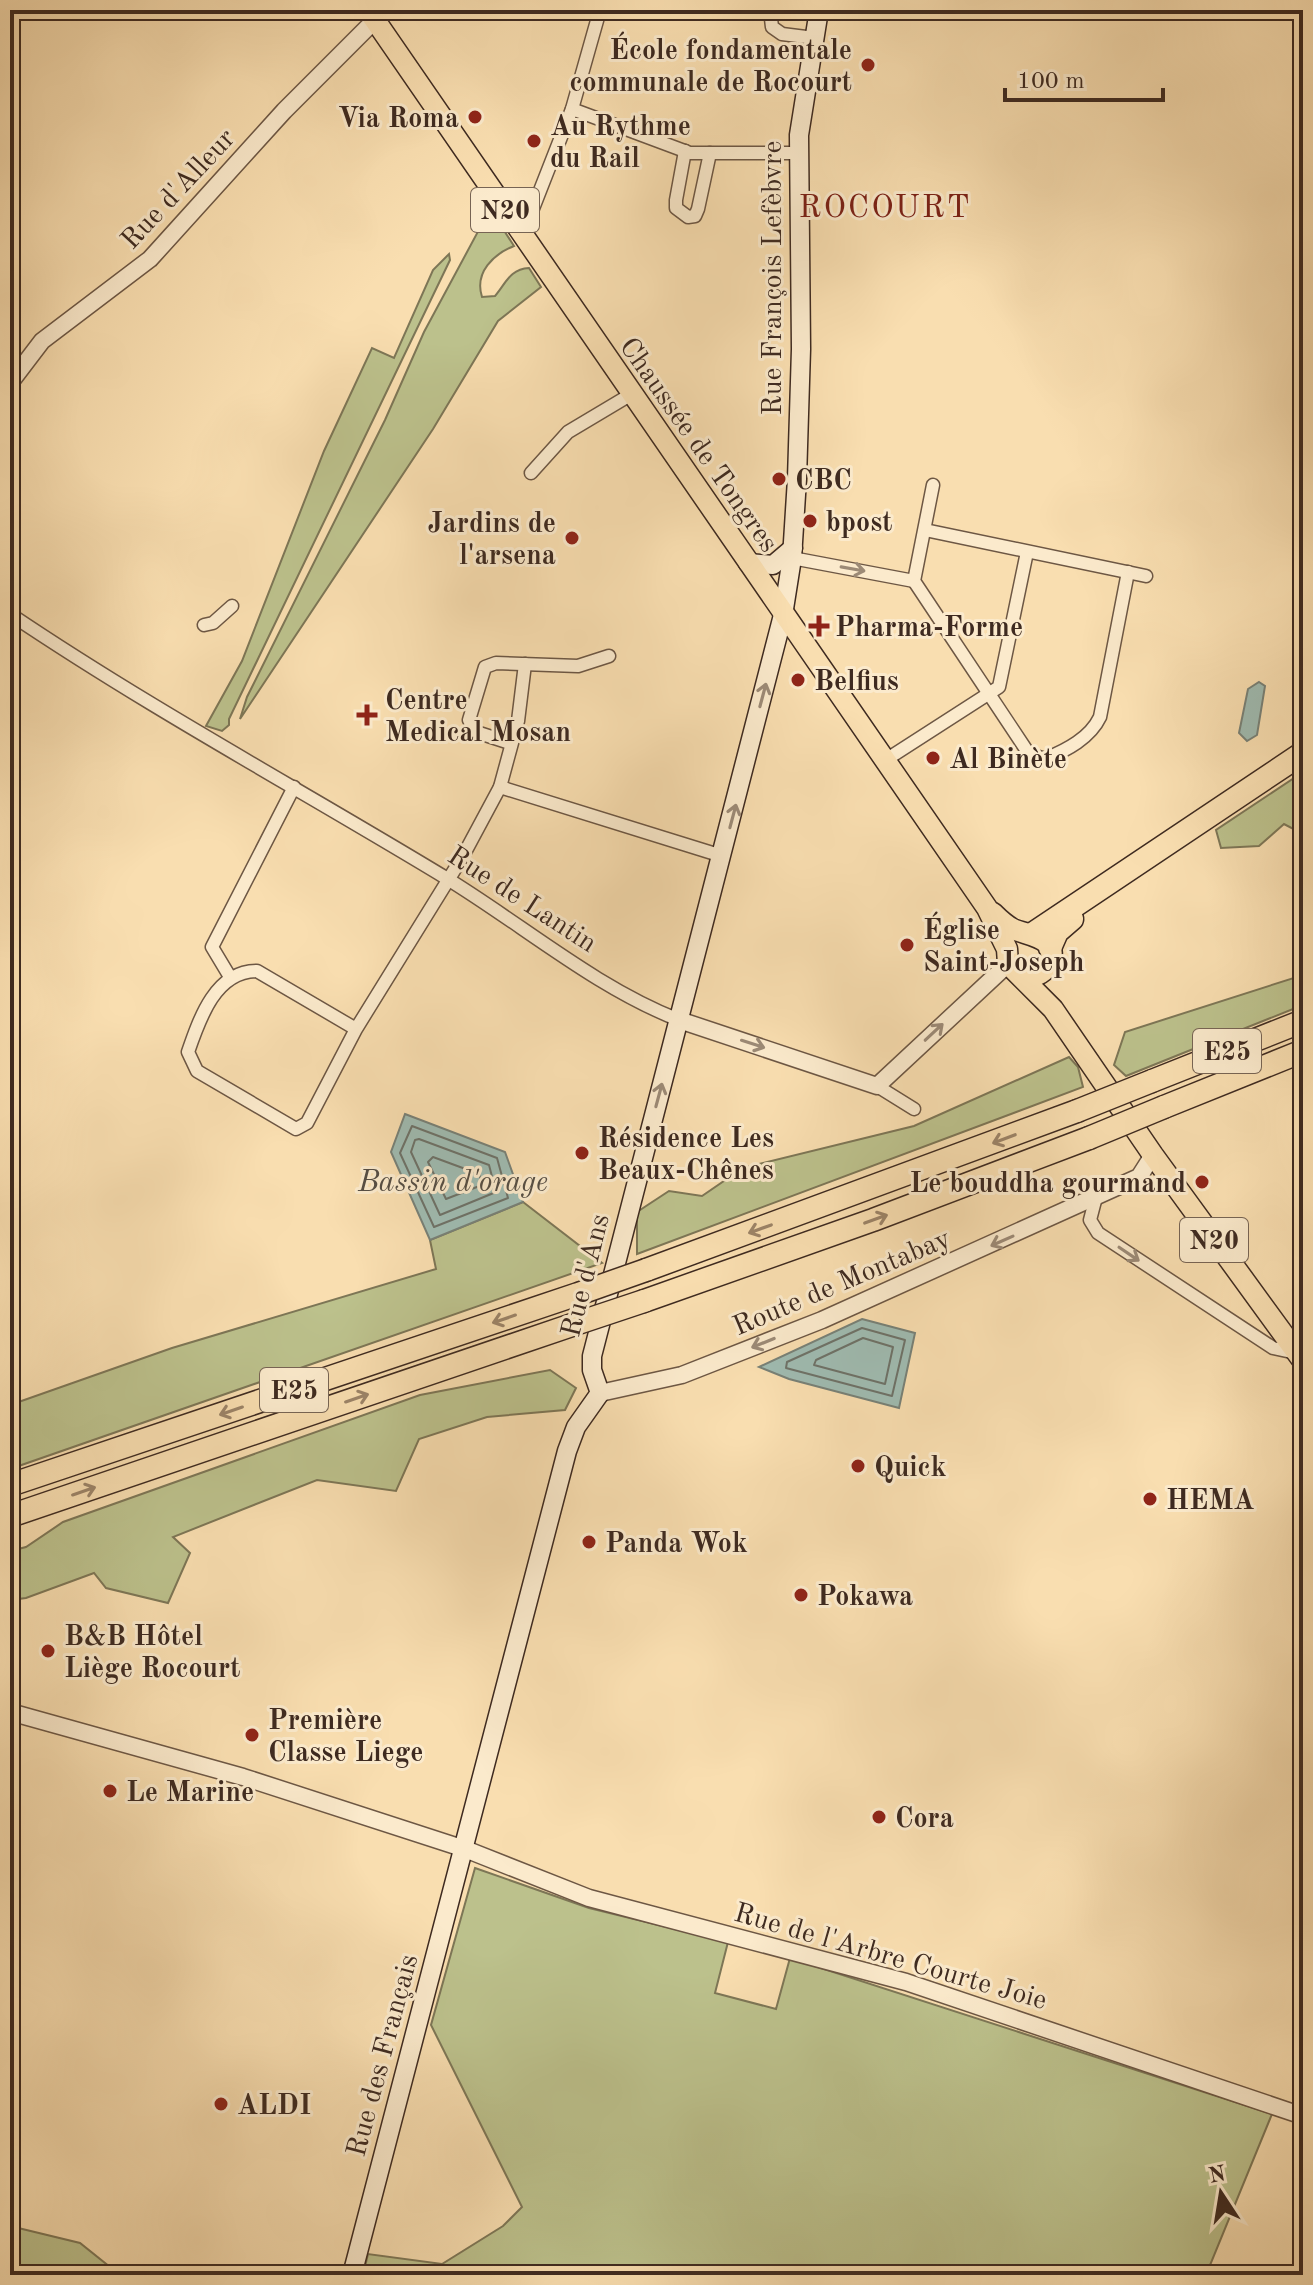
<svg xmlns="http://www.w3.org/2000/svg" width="1313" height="2285" viewBox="0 0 1313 2285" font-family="'Old Standard TT',serif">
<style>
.green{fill:#bcc18c;stroke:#7d7656;stroke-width:2}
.water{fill:#9fbbb1;stroke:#788177;stroke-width:2}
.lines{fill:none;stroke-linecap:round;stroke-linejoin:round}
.shore{stroke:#6e7268;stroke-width:2}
.minor-casing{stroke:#6d5744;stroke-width:15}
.tertiary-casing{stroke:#6d5744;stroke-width:19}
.secondary-casing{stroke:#3e2a20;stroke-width:21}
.primary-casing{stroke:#3e2a20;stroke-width:23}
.motorway-casing{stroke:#3e2a20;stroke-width:25}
.minor{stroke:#fbeacc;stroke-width:12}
.tertiary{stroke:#fbeacc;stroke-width:16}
.secondary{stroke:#fbeacc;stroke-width:18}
.primary{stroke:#f9deb0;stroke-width:20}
.motorway{stroke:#f9deb0;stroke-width:22}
.motorway-bridge-casing{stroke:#3e2a20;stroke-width:25;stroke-linecap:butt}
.motorway-bridge{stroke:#f9deb0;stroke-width:22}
.oneway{stroke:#9c8a76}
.oneway2{stroke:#9c8468}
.poi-dot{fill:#8f2418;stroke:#fbeacc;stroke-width:3}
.labels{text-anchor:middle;stroke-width:6;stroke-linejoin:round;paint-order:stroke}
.shield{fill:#fbeacc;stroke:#776454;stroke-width:2}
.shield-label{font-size:26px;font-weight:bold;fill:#3e2a20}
.poi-label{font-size:28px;font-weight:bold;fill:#3e2a20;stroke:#fbeacc;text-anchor:start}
.street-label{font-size:28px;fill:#3e2a20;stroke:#fbeacc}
.water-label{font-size:30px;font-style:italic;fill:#564e44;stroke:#fbeacc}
.quarter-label{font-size:32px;letter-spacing:2px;fill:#7a1f14;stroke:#fbeacc}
</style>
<rect width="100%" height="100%" fill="#f9deb0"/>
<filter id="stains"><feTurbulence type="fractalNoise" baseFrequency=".0025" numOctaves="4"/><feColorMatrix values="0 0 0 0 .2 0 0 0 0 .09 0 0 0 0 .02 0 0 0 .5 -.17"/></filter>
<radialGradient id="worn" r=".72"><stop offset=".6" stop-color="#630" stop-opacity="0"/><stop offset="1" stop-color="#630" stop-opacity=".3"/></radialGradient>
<!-- green -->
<g class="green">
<path d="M487 204 514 246C494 254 474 272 482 297L495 296C506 283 510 269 529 268L541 287 498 321 433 429 240 719 247 697 385 420 424 332 481 226Z"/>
<path d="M449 254 450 260 229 719V725L222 731 206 726 242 661 324 451 372 348 394 358 433 270Z"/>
<path d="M1303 772V834L1284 824 1259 846 1221 848 1216 830Z"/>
<path d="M1303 975V1005L1126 1076 1114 1065 1125 1032Z"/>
<path d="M1069 1057 1078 1067 1083 1087 637 1254V1212L669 1191 702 1196 743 1168 914 1126Z"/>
<path d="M523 1202 602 1263 10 1469V1405L172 1348 436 1269 430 1240Z"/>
<path d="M550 1370 576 1388 565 1410 487 1417 419 1439 396 1491 317 1480 173 1537 190 1553 168 1603 106 1588 94 1573 26 1598 10 1600V1551L26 1547 63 1522 420 1395Z"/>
<path d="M475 1868 589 1908 728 1942 715 1993 776 2009 790 1958 1272 2114 1206 2275H363L368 2254 442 2264 503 2226 522 2207 431 2025Z"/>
<path d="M10 2226 80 2243 120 2275H10Z"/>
</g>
<!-- water -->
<g class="water">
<path d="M1259 682 1265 686 1257 735 1247 741 1239 733 1248 689Z"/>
<path d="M405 1114 505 1152 523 1202 430 1240 391 1152Z"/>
<path d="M862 1319 915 1333 899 1408 789 1379 759 1367Z"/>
</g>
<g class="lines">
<!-- shore -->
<g class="shore">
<path d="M412 1126 497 1158 508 1198 434 1227 400 1153Z"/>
<path d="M419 1139 489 1165 496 1192 440 1215 411 1152 415 1140Z"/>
<path d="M433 1157 479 1174 482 1185 446 1199 428 1162Z"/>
<path d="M862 1328 905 1340 892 1396 786 1368 787 1362Z"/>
<path d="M863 1338 893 1347 885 1384 814 1365 816 1360Z"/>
</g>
<defs>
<g id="minor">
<path d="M770 10 772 27 782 34 814 38"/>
<path d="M572 109 690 153H800"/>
<path d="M685 151 676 200V208L688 217 695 216 698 209 710 153"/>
<path d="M523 234 572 109 600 10"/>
<path d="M531 473 568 432 630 395"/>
<path d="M933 485 914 581 1029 754 1045 759C1067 750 1090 738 1100 717L1128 572"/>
<path d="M925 530 1146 576"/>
<path d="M792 558 914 581"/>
<path d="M10 614C151 709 301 790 446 878 523 925 595 987 679 1020"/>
<path d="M204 625 213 623 232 606"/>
<path d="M510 743 476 732 469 720 485 667 496 663 578 666 609 656"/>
<path d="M884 761 999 687 1027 552"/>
<path d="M500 787 722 856"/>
<path d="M230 977 212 947 294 787"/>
<path d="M356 1029 257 971C216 971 200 1017 188 1052L197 1071 296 1129 307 1123 356 1029 463 856 500 787 518 721 525 664"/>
<path d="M877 1086 914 1109"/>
<path d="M1096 1197 1090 1220 1098 1233 1273 1348 1296 1353"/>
</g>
<g id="tertiary">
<path d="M10 383 42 341 150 259 284 111 375 20"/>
<path d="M679 1020 877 1086 1008 964"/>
<path d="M600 1393 682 1375 822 1320 1139 1177 1153 1155"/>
<path d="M10 1712 243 1777 465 1849 589 1898 906 1982 1303 2116"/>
</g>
<g id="secondary">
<path d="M748 563 773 565 793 548"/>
<path d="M352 2275 567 1451 576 1427 600 1393 592 1370V1356L783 615 792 558 797 479 801 349 799 135 819 10"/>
</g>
<g id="primary">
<path d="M368 10 987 908 1007 949 1008 964 1053 1009 1153 1155 1303 1361"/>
<path d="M993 913C999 919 1005 925 1013 929 1029 936 1064 938 1047 967 1042 975 1035 976 1025 977"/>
</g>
<g id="motorway">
<path d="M1034 933 1303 753"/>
<path d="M1050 948 1057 932 1072 919"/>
<path d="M1152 1081 1303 1021"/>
<path d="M1164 1107 1303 1051"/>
<path d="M646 1270 1077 1111"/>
<path d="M644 1301 873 1220 1089 1138"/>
<path d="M10 1485 578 1294"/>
<path d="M10 1516 572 1325"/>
</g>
</defs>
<!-- minor casing -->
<use href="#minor" class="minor-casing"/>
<!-- tertiary casing -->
<use href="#tertiary" class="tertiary-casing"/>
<!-- secondary casing -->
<use href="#secondary" class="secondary-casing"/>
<!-- primary casing -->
<use href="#primary" class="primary-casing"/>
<!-- motorway casing -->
<use href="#motorway" class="motorway-casing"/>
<!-- minor -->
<use href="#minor" class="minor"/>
<!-- tertiary -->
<use href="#tertiary" class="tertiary"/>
<!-- secondary -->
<use href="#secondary" class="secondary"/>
<!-- primary -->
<use href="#primary" class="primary"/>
<!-- motorway -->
<use href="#motorway" class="motorway"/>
<defs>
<g id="motorway-bridge">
<path d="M1077 1111 1152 1081"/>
<path d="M1089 1138 1164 1107"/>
<path d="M578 1294 646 1270"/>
<path d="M572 1325 644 1301"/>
</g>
</defs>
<!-- motorway-bridge casing -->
<use href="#motorway-bridge" class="motorway-bridge-casing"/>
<!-- motorway-bridge -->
<use href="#motorway-bridge" class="motorway-bridge"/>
</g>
<!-- one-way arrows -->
<defs><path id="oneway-shaft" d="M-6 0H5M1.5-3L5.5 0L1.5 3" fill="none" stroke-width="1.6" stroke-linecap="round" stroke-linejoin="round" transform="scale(2)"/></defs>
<g class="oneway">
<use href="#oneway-shaft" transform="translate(853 569) rotate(10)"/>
<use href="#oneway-shaft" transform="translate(763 695) rotate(-75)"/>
<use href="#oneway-shaft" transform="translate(733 816) rotate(-75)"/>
<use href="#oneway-shaft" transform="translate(934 1032) rotate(-43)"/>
<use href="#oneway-shaft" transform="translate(753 1044) rotate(18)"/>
<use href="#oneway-shaft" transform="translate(659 1095) rotate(-75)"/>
<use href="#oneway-shaft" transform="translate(1002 1241) rotate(156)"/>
<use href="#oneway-shaft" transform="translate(1129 1254) rotate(34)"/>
<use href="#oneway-shaft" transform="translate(763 1343) rotate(158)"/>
</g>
<g class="oneway2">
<use href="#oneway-shaft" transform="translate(1004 1139) rotate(159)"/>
<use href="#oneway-shaft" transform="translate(876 1219) rotate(-20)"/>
<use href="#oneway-shaft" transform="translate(760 1229) rotate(160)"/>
<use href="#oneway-shaft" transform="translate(504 1319) rotate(161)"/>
<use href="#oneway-shaft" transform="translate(357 1398) rotate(-19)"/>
<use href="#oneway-shaft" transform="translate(231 1411) rotate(161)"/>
<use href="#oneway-shaft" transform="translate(84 1491) rotate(-19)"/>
</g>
<!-- markers -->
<g class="poi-dot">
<circle cx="868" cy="65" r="8"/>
<circle cx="475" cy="117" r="8"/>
<circle cx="534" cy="141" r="8"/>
<circle cx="779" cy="479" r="8"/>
<circle cx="810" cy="521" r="8"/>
<circle cx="572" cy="538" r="8"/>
<path d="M815 614h8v8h8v8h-8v8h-8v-8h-8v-8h8z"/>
<circle cx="798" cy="680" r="8"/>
<path d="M363 703h8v8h8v8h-8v8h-8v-8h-8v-8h8z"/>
<circle cx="933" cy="758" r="8"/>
<circle cx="907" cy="945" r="8"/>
<circle cx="582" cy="1153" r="8"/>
<circle cx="1202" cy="1182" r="8"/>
<circle cx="858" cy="1466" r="8"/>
<circle cx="1150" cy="1499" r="8"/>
<circle cx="589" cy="1542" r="8"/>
<circle cx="801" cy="1595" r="8"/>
<circle cx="48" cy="1651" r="8"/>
<circle cx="252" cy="1735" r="8"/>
<circle cx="110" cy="1791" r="8"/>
<circle cx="879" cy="1817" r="8"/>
<circle cx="221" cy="2104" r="8"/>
</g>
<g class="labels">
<!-- shield labels -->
<g class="shield">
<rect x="471" y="188" width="68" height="44" rx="6"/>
<rect x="1193" y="1029" width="68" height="44" rx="6"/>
<rect x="1180" y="1218" width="68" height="44" rx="6"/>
<rect x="260" y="1368" width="68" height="44" rx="6"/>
</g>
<g class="shield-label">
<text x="505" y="219">N20</text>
<text x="1227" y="1060">E25</text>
<text x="1214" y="1249">N20</text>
<text x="294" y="1399">E25</text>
</g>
<!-- poi labels -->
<g class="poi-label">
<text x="852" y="59" text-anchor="end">École fondamentale<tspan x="852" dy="32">communale de Rocourt</tspan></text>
<text x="459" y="127" text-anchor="end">Via Roma</text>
<text x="550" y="135">Au Rythme<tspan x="550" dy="32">du Rail</tspan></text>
<text x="795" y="489">CBC</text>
<text x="826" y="531">bpost</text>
<text x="556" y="532" text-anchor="end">Jardins de<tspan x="556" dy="32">l'arsena</tspan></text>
<text x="835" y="636">Pharma-Forme</text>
<text x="814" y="690">Belfius</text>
<text x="385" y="709">Centre<tspan x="385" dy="32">Medical Mosan</tspan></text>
<text x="949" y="768">Al Binète</text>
<text x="923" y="939">Église<tspan x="923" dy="32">Saint-Joseph</tspan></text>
<text x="598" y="1147">Résidence Les<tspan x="598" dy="32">Beaux-Chênes</tspan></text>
<text x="1186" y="1192" text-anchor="end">Le bouddha gourmand</text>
<text x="874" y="1476">Quick</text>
<text x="1166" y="1509">HEMA</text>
<text x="605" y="1552">Panda Wok</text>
<text x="817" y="1605">Pokawa</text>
<text x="64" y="1645">B&amp;B Hôtel<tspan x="64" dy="32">Liège Rocourt</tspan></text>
<text x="268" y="1729">Première<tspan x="268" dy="32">Classe Liege</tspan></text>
<text x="126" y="1801">Le Marine</text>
<text x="895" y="1827">Cora</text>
<text x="237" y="2114">ALDI</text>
</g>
<!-- street labels -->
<g class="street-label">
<text transform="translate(177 188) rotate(-47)" y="10">Rue d'Alleur</text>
<text transform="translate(771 278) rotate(-90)" y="10">Rue François Lefèbvre</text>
<text transform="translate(700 444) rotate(55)" y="10">Chaussée de Tongres</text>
<text transform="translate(523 898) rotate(33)" y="10">Rue de Lantin</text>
<text transform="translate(584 1275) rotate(-76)" y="10">Rue d'Ans</text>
<text transform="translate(841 1281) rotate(-23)" y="10">Route de Montabay</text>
<text transform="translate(891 1955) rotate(16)" y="10">Rue de l'Arbre Courte Joie</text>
<text transform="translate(381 2055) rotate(-75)" y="10">Rue des Français</text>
</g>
<!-- water labels -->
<g class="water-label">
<text x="453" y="1191">Bassin d'orage</text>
</g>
<!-- quarter labels -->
<g class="quarter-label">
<text x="885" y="217">ROCOURT</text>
</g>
</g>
<!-- margin -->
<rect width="1313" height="2285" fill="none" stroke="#f9deb0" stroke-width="40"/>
<rect x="12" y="12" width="1289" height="2261" fill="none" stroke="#3e2a20" stroke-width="4"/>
<rect x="20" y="20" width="1273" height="2245" fill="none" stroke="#3e2a20" stroke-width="2"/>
<!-- north arrow -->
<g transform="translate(1221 2193) rotate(348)" stroke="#fbeacc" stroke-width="6" paint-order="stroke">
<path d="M0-6L14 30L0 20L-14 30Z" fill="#3e2a20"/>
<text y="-12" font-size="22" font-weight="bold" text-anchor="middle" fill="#3e2a20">N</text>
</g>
<!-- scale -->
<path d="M1005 88v12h158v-12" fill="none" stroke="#3e2a20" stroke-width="4"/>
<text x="1017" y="88" font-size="24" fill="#3e2a20" stroke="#fbeacc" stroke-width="6" paint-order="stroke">100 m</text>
<rect width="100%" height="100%" filter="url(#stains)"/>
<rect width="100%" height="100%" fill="url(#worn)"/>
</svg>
